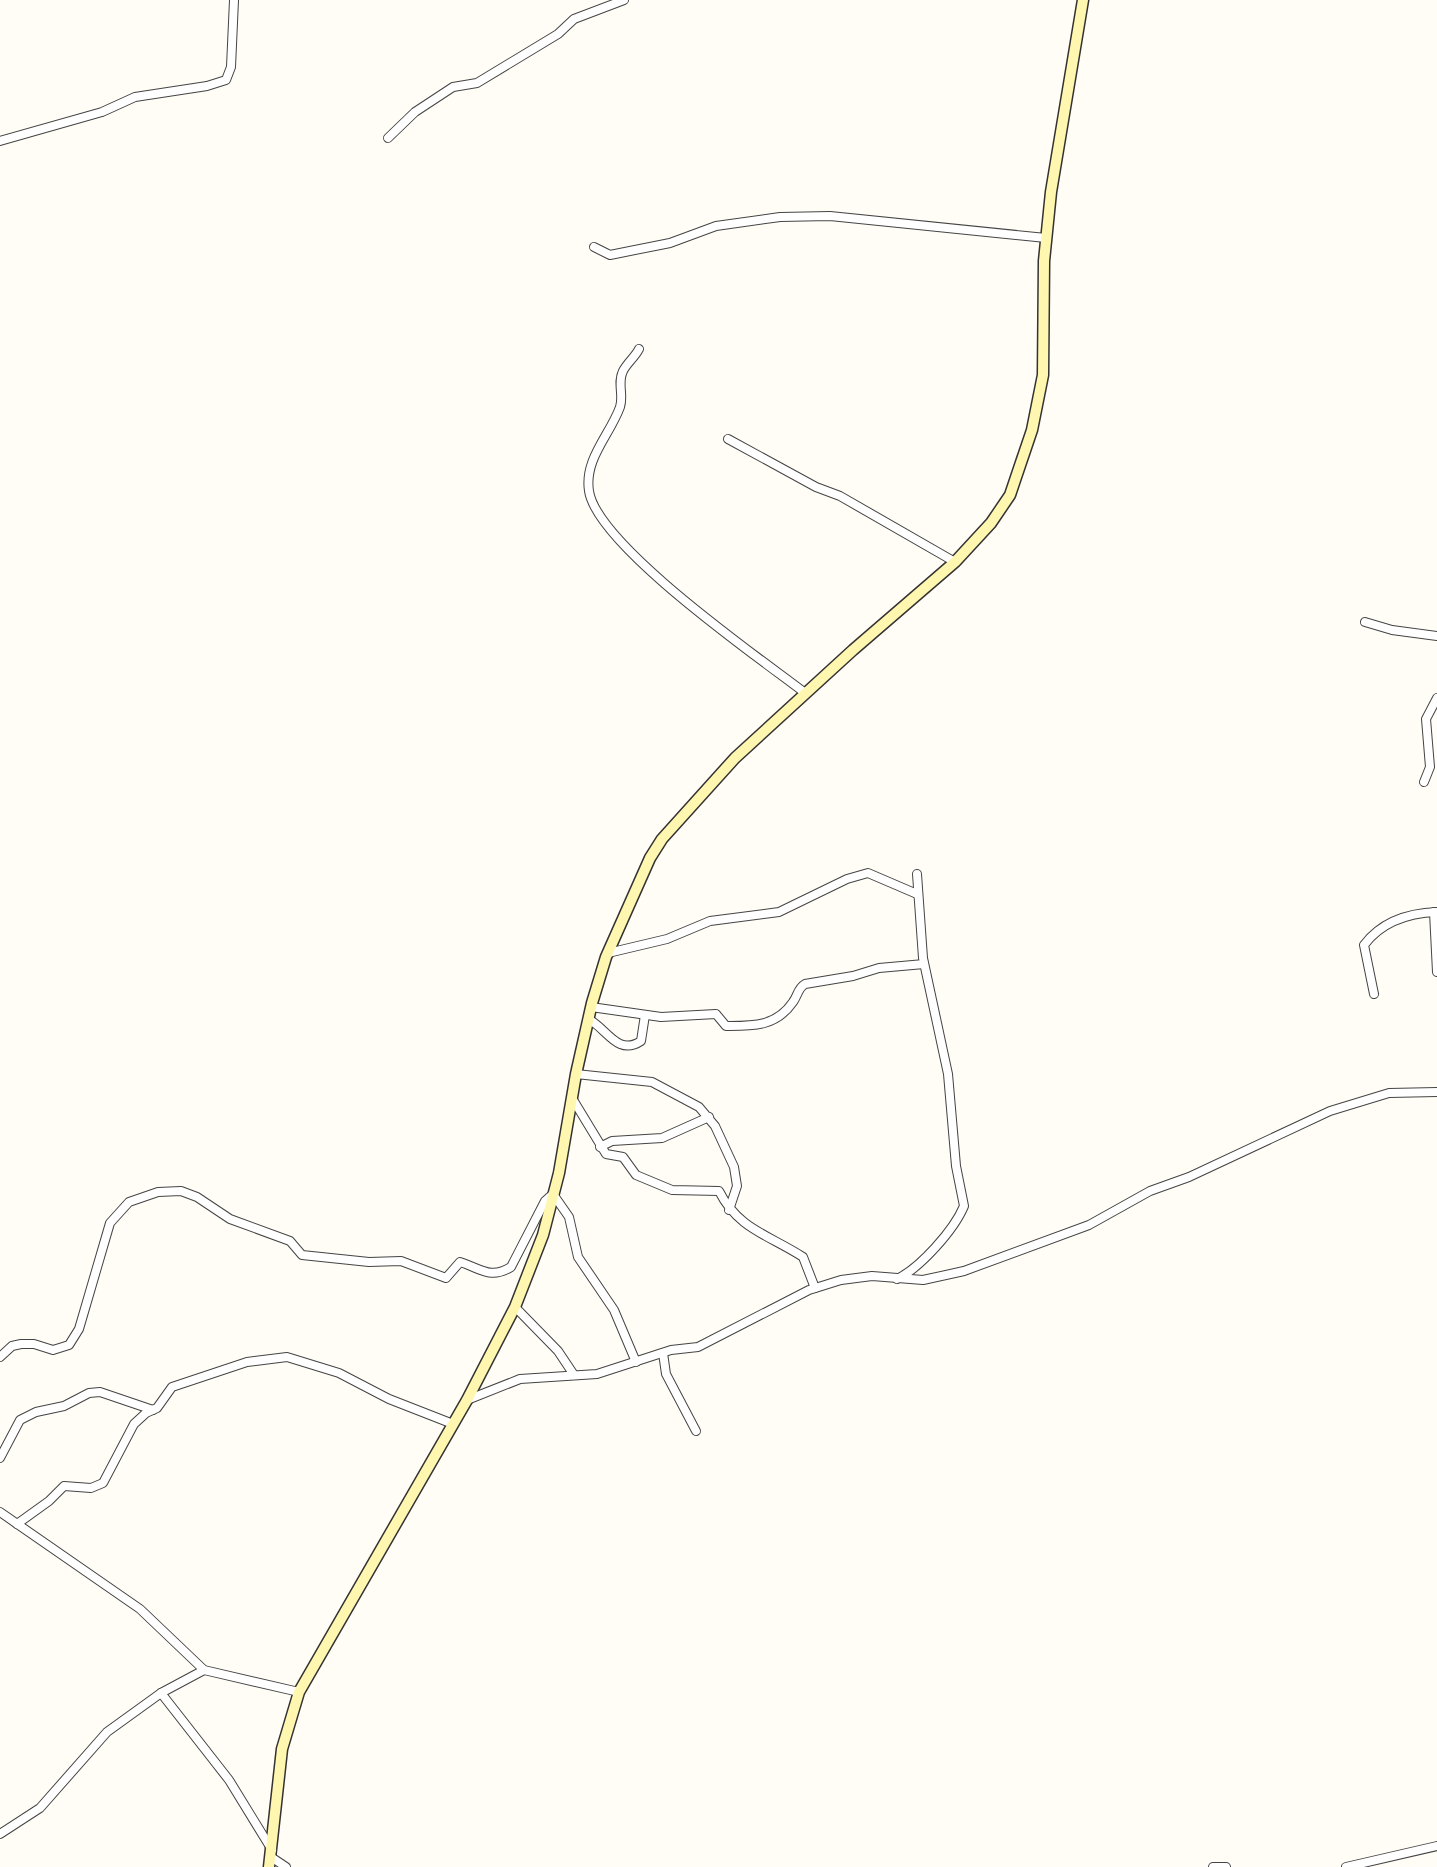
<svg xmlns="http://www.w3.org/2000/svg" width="1437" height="1867" viewBox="0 0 1437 1867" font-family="Georgia,serif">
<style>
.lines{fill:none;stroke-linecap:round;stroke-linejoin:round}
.street-casing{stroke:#444;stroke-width:10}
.secondary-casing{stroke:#333;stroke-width:13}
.street{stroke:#fff;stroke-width:8}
.secondary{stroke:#fff6b0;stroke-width:10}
</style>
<rect width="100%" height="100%" fill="#fffdf5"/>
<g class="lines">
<defs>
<g id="street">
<path d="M388 138 415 112 453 87 477 83 558 34 574 19 624 0"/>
<path d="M0 141 102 112 135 97 207 86 226 80 231 67 234 0"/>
<path d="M594 247 610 255 670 243 716 226 780 217 830 216 1046 238"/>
<path d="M639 349C635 357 627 363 623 371 617 383 624 395 620 407 610 435 584 459 589 491 597 545 758 657 805 693"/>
<path d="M728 439 816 487 840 496 955 562"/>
<path d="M1365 622 1392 630 1437 636"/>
<path d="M1424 782 1430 767 1426 719 1437 698"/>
<path d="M1434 912 1437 972"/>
<path d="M608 953 667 939 710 921 779 912 847 879 868 873 917 894"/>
<path d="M1374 994 1364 945C1382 921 1409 913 1437 912"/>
<path d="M591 1007 661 1017 716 1014 726 1026C752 1026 776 1027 793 1002 798 995 798 988 805 984L853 976 879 968 924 964"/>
<path d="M588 1019C606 1027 617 1057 641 1041L645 1015"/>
<path d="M576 1074 652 1082 699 1107 715 1126 734 1167 737 1186 729 1210"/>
<path d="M572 1098 606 1154 623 1157 636 1175 672 1190 719 1191C738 1229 769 1235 803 1257L815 1288"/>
<path d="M600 1147 612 1141 662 1138 709 1117"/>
<path d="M897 1279C920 1268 954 1230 964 1206L956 1166 948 1074 923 958 917 874"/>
<path d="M515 1307 558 1351 574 1375"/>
<path d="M663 1353 666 1374 696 1431"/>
<path d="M0 1357 12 1346 21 1344H34L53 1350 69 1345 79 1329 110 1223 129 1202 158 1192 181 1191 197 1197 230 1219 290 1241 302 1255 369 1262 401 1261 446 1278 460 1262C480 1268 490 1280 511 1267L545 1201 553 1194 569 1217 578 1257 614 1310 636 1362"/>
<path d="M467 1400 520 1379 597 1374 671 1350 698 1347 809 1290 841 1280 872 1276 923 1280 964 1271 1089 1225 1150 1191 1189 1177 1330 1111 1389 1093 1437 1092"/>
<path d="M0 1458 20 1420 36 1412 64 1406 89 1393 100 1392 153 1410"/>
<path d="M0 1512 140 1609 204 1670 299 1692"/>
<path d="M17 1524 49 1501 64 1486 91 1488 103 1483 134 1424 146 1413 157 1408 172 1387 247 1362 287 1357 339 1373 389 1399 453 1424"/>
<path d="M161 1693 229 1780 272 1850"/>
<path d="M0 1834 40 1808 107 1732 161 1693 204 1670"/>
<path d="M271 1857 286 1867"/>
<path d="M1213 1867H1226"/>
<path d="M1346 1867 1437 1846"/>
</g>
<path id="secondary" d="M269 1867 282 1749 299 1692 467 1400 515 1307 543 1235 559 1173 576 1074 592 1003 606 957 650 858 662 839 735 758 853 650 955 562 991 523 1010 495 1032 430 1043 375 1044 261 1051 192 1083 0"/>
</defs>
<!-- street casing -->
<use href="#street" class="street-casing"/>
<!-- secondary casing -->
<use href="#secondary" class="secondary-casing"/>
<!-- street -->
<use href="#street" class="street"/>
<!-- secondary -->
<use href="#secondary" class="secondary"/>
</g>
</svg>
